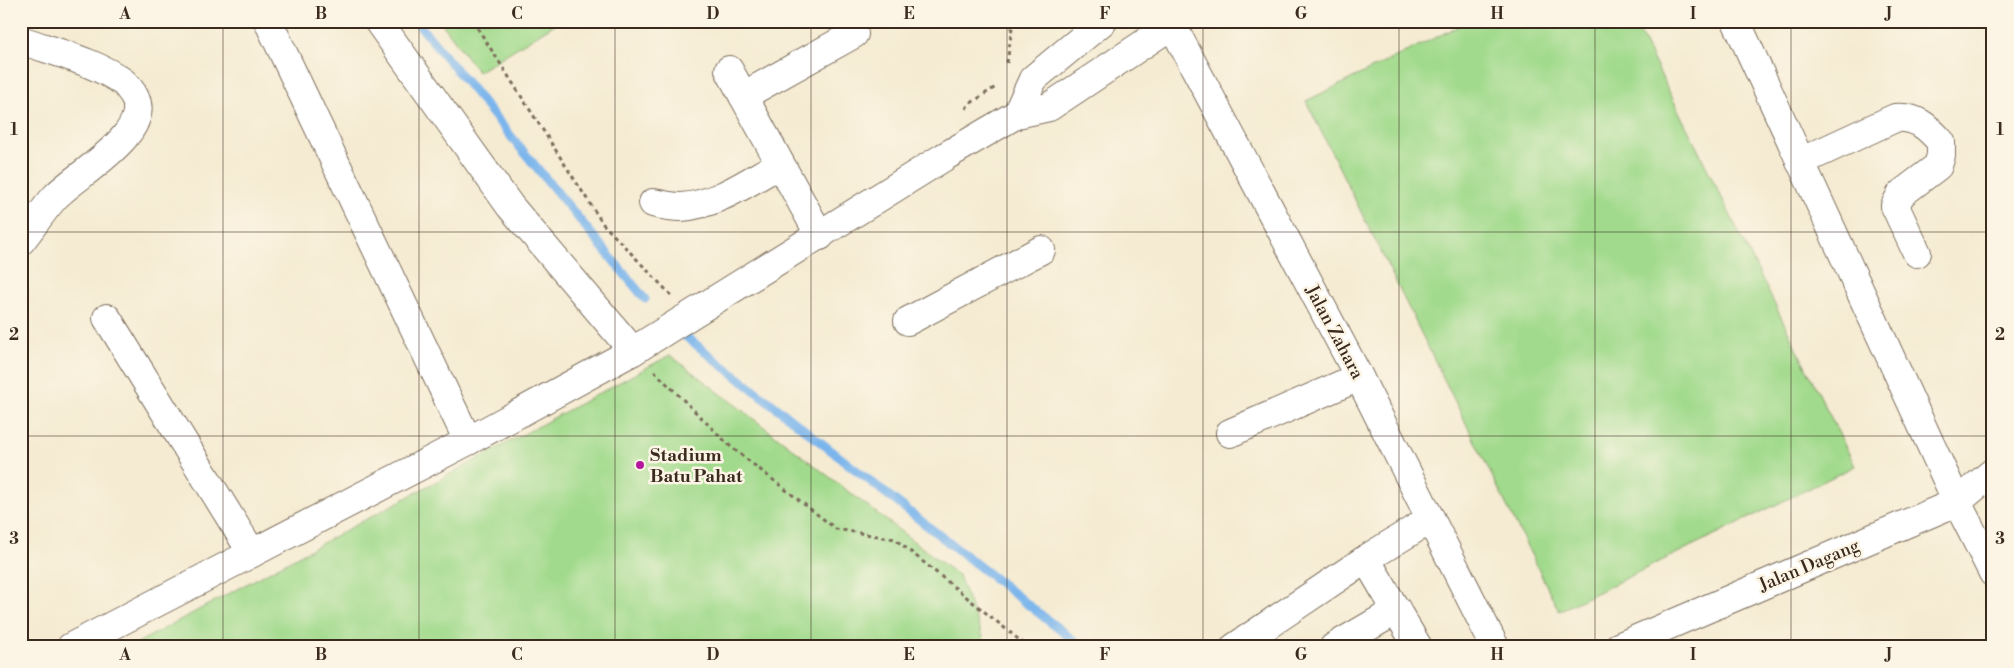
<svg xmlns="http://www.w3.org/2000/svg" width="2014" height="668" viewBox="0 0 2014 668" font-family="'Libre Bodoni',serif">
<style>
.green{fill:#a1da8c;stroke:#6e8255}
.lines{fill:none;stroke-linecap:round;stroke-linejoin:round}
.stream{stroke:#7ab5ec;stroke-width:9}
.minor-casing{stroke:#7c6e5d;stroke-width:30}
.path{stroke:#7c6e5d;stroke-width:3;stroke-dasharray:4 4;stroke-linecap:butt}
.minor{stroke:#fff;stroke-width:28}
.grid{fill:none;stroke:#3b2a1e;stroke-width:1;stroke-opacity:0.55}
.poi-dot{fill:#b5179e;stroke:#fcf5e5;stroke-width:2}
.labels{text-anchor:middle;stroke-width:5;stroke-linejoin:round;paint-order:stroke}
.street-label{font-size:18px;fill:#3b2a1e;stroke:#fcf5e5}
.poi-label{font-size:18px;font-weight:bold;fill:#3b2a1e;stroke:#fcf5e5;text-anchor:start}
.neatline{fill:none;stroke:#3b2a1e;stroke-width:2}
.grid-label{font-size:16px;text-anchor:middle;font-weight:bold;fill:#3b2a1e}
</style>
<rect width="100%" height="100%" fill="#fcf5e5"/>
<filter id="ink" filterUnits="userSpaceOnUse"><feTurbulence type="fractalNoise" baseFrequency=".02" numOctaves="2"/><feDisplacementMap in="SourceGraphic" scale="10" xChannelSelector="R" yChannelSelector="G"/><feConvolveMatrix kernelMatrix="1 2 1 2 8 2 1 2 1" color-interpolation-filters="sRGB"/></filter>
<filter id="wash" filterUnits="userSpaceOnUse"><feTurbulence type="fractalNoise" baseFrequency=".0096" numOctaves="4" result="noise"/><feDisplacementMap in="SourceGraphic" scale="20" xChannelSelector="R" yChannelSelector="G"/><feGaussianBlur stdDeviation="1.12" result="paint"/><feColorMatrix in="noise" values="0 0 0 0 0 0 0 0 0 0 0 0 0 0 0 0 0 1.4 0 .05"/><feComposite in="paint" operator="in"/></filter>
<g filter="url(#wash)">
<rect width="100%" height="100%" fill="#f5ebd2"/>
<!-- green -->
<g class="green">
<path d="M440 21H560L478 72Z"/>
<path d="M1469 21H1634L1855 466 1559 611 1306 101Z"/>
<path d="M670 355 959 576 987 647H130Z"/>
</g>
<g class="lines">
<!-- stream -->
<g class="stream">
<path d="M416 21 645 299"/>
<path d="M685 336 1082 647"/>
</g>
</g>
</g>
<g filter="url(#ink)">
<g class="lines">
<defs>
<g id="minor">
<path d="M268 21 468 441"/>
<path d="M378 21 510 206 633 351"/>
<path d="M1170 21 1359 377 1495 647"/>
<path d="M1736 21 1957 502 1993 573"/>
<path d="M21 40C54 52 96 62 123 82 127 85 130 90 133 94 157 131 77 174 56 196 43 210 33 226 21 241"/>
<path d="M729 70 820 236"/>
<path d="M743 96 854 34"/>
<path d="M1017 114 1033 79 1103 21"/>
<path d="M1800 162 1895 118C1916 116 1928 127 1941 142V155L1938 166 1901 194 1895 206 1917 253"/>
<path d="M653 203C662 205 672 207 681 207 717 205 749 181 780 164"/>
<path d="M107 318 252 553"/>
<path d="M908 321 1041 250"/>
<path d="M1230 433 1359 377"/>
<path d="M1366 559 1418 647"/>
<path d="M71 647 468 441 633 351 944 157 1017 114 1049 107 1172 25"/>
<path d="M1235 647 1366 559 1431 519"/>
<path d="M1334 647 1397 610"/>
<path d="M1618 647 1957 502 1993 472"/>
</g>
</defs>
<!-- minor casing -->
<use href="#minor" class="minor-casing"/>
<!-- path -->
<g class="path">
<path d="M473 21 603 224 671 295"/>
<path d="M1007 63 1013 21"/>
<path d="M966 109 968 105 997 86"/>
<path d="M654 371 731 447 836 529 895 539 1028 647"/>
</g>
<!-- minor -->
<use href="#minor" class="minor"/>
</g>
</g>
<!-- grid -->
<path class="grid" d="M223 21V647M419 21V647M615 21V647M811 21V647M1007 21V647M1203 21V647M1399 21V647M1595 21V647M1791 21V647M21 232H1993M21 436H1993"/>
<!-- markers -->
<circle class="poi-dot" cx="640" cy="465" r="5"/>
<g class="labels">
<!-- street labels -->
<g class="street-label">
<text transform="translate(1335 332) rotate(62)" y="6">Jalan Zahara</text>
<text transform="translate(1809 565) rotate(-23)" y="6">Jalan Dagang</text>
</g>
<!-- poi labels -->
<g class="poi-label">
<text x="650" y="461">Stadium<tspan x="650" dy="21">Batu Pahat</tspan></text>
</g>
</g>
<!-- margin -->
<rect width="2014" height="668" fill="none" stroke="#fcf5e5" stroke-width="55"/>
<rect x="28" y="28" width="1958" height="612" class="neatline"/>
<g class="grid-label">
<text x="125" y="19">A</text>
<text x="321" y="19">B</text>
<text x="517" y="19">C</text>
<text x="713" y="19">D</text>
<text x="909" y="19">E</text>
<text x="1105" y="19">F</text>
<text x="1301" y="19">G</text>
<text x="1497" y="19">H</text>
<text x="1693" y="19">I</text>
<text x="1889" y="19">J</text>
<text x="14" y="135">1</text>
<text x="2000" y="135">1</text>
<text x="14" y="340">2</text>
<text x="2000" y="340">2</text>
<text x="14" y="544">3</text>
<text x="2000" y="544">3</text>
<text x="125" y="660">A</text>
<text x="321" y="660">B</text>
<text x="517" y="660">C</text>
<text x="713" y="660">D</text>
<text x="909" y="660">E</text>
<text x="1105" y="660">F</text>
<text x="1301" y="660">G</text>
<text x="1497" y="660">H</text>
<text x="1693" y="660">I</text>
<text x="1889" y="660">J</text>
</g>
</svg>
